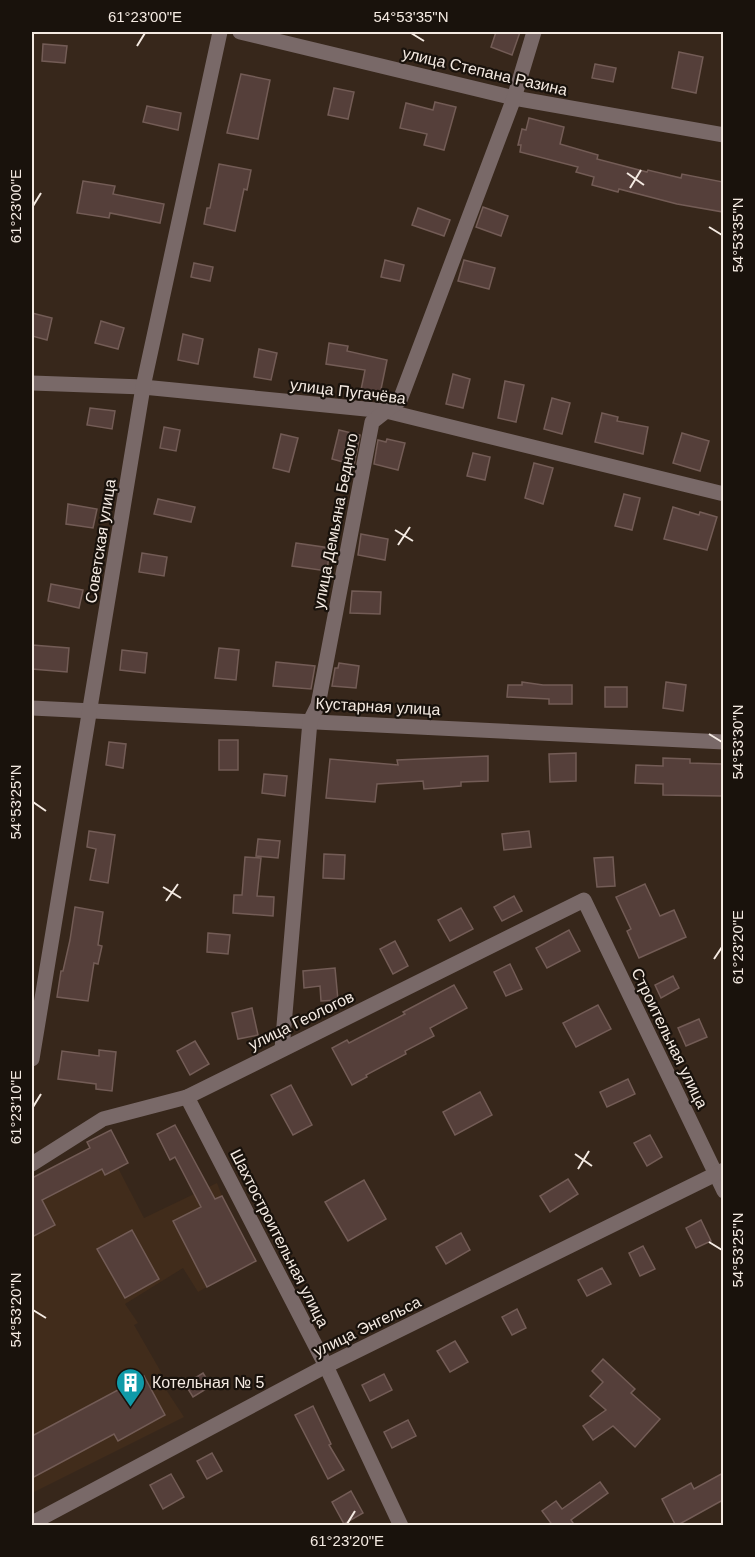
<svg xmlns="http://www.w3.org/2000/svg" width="755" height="1557" viewBox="0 0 755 1557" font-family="Helvetica,sans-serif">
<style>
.built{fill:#412c1b}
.building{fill:#553f3a;stroke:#735c56;stroke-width:1.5}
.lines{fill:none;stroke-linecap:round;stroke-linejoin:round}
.street{stroke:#796968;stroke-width:15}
.ticks{fill:none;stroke:#f4eae2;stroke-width:2}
.labels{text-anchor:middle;stroke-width:4.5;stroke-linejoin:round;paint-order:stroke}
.street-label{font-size:16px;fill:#f4eae2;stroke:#19120c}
.poi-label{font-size:16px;fill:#f4eae2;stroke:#19120c;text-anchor:start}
.neatline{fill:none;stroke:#f4eae2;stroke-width:2}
.ticks-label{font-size:15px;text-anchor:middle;fill:#f4eae2}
</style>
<rect width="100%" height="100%" fill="#37271b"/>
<!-- built -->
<path class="built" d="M118 1168 144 1218 217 1183 222 1196 204 1205 207 1287 198 1292 183 1268 125 1304 138 1323 134 1325 165 1379 161 1382 184 1417 32 1493V1206L102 1169 106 1175Z"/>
<!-- building -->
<g class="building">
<path d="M496 32H520L512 55 491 47Z"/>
<path d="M43 44 67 46 65 63 42 61Z"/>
<path d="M679 52 703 57 696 93 672 88Z"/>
<path d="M595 64 616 68 613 82 592 78Z"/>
<path d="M241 74 270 80 258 139 227 133Z"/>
<path d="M334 88 354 92 348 119 328 115Z"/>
<path d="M435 102 456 107 444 150 424 145 427 134 400 128 406 103 433 110Z"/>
<path d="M147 106 181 113 178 130 143 122Z"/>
<path d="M529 118 564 127 560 144 598 155 597 159 647 172 648 170 681 178 682 174 723 182V212L677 204 619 189 618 192 592 185 594 177 576 172 578 167 520 152 521 145H518L522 129 526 130Z"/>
<path d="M219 164 251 170 247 190 244 189 235 231 204 224 207 208H210Z"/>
<path d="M83 181 115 186 113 194 164 204 160 223 110 213 109 218 77 213Z"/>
<path d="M483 207 508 216 501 236 476 227Z"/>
<path d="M418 208 450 220 444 236 412 225Z"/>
<path d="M385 260 404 265 400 281 381 277Z"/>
<path d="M464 260 495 268 489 289 458 281Z"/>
<path d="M194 263 213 267 210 281 191 277Z"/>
<path d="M32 313 52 318 47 340 32 336Z"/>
<path d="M101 321 124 328 118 349 95 343Z"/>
<path d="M183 334 203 339 198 364 178 360Z"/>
<path d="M329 343 348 346 347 351 387 360 380 394 361 390 365 370 326 364Z"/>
<path d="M259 349 277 353 271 380 254 377Z"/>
<path d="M453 374 470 379 463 408 446 404Z"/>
<path d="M505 381 524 385 516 422 498 418Z"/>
<path d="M552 398 570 403 562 434 544 429Z"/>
<path d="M90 408 115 411 112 429 87 425Z"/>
<path d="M602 413 618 417 617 421 648 427 643 454 595 442Z"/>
<path d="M164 427 180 430 176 451 160 448Z"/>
<path d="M339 430 360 435 354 465 332 459Z"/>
<path d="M682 433 709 441 700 471 673 463Z"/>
<path d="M281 434 298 438 289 472 273 468Z"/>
<path d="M387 439 405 443 398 470 374 464 378 440 386 442Z"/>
<path d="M473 453 490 457 485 480 467 476Z"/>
<path d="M534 463 553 468 543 504 525 498Z"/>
<path d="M624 494 640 498 632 530 615 526Z"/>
<path d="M158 499 195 507 191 522 154 514Z"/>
<path d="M68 504 97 509 93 528 66 524Z"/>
<path d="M673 507 699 515 700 512 717 517 707 550 664 539Z"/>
<path d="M361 534 388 539 385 560 358 555Z"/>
<path d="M296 543 330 548 327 571 292 566Z"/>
<path d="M142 553 167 557 164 576 139 572Z"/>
<path d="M51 584 83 590 79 608 48 601Z"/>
<path d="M352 591 381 592 380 614 350 613Z"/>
<path d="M32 645 69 648 67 672 32 669Z"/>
<path d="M219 648 239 650 236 680 215 678Z"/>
<path d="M122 650 147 653 145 673 120 670Z"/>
<path d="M276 662 315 666 311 689 273 686Z"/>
<path d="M339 663 359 666 356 688 332 686 335 668H338Z"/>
<path d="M522 682 543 685H572V704H549V699L507 697 508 685H522Z"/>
<path d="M666 682 686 685 683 711 663 708Z"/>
<rect x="605" y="687" width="22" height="20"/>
<rect x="219" y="740" width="19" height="30"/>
<path d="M109 742 126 744 123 768 106 765Z"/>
<path d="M576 753V781L550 782 549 754Z"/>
<path d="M488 756V781L461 782V786L424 789 423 781 377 784 375 802 326 798 330 759 398 765 397 760Z"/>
<path d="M663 758 690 759V763L723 764V796L663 795V784L635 783 636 765 663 766Z"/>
<path d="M264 774 287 776 285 796 262 793Z"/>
<path d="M89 831 115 835 108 883 90 880 96 849 87 847Z"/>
<path d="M529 831 531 847 504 850 502 834Z"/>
<path d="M258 839 280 841 278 858 256 856Z"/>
<path d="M324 854 345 855 344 879 323 878Z"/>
<path d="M245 857 261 858 257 896 274 897 273 916 233 913 234 895H242Z"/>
<path d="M613 857 615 886 597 887 594 858Z"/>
<path d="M645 884 660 916 674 910 686 937 639 958 627 931 631 929 616 897Z"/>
<path d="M514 896 522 911 502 921 494 907Z"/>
<path d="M75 907 103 912 98 945 102 946 98 964 94 963 88 1001 57 997 61 971H63L70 940Z"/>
<path d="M461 908 473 929 450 941 438 920Z"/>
<path d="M569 930 580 951 547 968 536 948Z"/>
<path d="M208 933 230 935 228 954 207 952Z"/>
<path d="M395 941 408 966 393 974 380 949Z"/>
<path d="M510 964 522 989 506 996 494 972Z"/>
<path d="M335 968 338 1000 321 1001 320 986 304 988 303 971Z"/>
<path d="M673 976 679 988 661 998 655 985Z"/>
<path d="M454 985 467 1008 430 1028 434 1036 405 1051 406 1054 366 1075 367 1077 352 1085 332 1048 347 1040 349 1043 405 1014 403 1012Z"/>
<path d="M598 1005 611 1029 576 1047 563 1023Z"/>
<path d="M252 1008 258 1035 238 1039 232 1013Z"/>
<path d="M699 1019 707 1037 686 1046 678 1028Z"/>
<path d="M195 1041 209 1064 190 1075 177 1051Z"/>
<path d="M99 1050 116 1052 112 1091 96 1089V1084L58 1079 62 1051 99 1056Z"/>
<path d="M628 1079 635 1094 607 1107 600 1092Z"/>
<path d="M291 1085 312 1125 293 1135 271 1095Z"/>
<path d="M480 1092 492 1115 455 1135 443 1112Z"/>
<path d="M175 1125 215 1199 222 1196 256 1261 207 1287 173 1221 201 1207 175 1157 170 1160 157 1134Z"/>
<path d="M111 1130 128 1163 105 1175 102 1169 42 1200 55 1225 32 1237V1178L90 1148 87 1142Z"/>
<path d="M650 1135 662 1157 647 1166 634 1143Z"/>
<path d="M568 1179 578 1194 550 1212 540 1196Z"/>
<path d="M364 1180 386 1219 348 1241 325 1202Z"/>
<path d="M701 1220 711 1241 696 1248 686 1228Z"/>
<path d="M132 1230 159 1279 125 1298 97 1249Z"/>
<path d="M461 1233 470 1250 446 1264 436 1247Z"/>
<path d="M643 1246 655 1269 640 1276 629 1253Z"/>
<path d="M602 1268 611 1284 587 1296 578 1280Z"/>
<path d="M517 1309 526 1328 512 1335 502 1317Z"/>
<path d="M455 1341 468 1362 450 1372 437 1351Z"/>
<path d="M603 1359 635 1389 631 1393 660 1419 635 1447 613 1426 593 1440 583 1426 606 1410 590 1396 603 1382 592 1371Z"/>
<path d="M203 1373 211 1386 193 1397 185 1384Z"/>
<path d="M384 1374 392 1390 370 1401 362 1385Z"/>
<path d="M144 1376 165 1415 118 1441 114 1434 32 1478V1436Z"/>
<path d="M313 1406 331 1444 329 1445 344 1470 328 1479 295 1415Z"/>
<path d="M408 1420 416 1436 392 1448 384 1432Z"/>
<path d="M212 1453 222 1471 207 1479 197 1461Z"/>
<path d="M723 1473V1500L676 1526 662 1499 691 1483 694 1489Z"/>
<path d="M171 1474 184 1497 163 1509 150 1485Z"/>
<path d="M600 1482 608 1493 571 1520 575 1526H553L542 1511 556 1501 562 1509Z"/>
<path d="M351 1491 363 1513 344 1524 332 1502Z"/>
</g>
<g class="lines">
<!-- street -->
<g class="street">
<path d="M240 32 514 98 724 135"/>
<path d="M32 383 143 387 386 411 724 494"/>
<path d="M32 708 724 742"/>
<path d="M282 1049 310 721 318 705 372 422 400 400 514 98 534 32"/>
<path d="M32 1059 143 387 220 32"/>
<path d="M187 1097 326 1366 401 1526"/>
<path d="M32 1164 103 1119 187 1097 584 900 724 1191"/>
<path d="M32 1523 326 1366 724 1170"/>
</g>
</g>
<!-- ticks -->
<path class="ticks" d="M411 33 424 41M137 46 145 33M627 173 644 185M630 188 641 170M33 206 41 193M709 227 722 235M395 530 413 541M398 545 410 527M709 734 722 742M33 802 46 811M163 887 181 898M166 901 178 884M714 959 722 947M33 1107 41 1094M575 1154 592 1166M578 1169 589 1151M709 1242 722 1250M33 1310 46 1318M347 1524 355 1511"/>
<!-- icons -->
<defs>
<symbol id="building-pin" viewBox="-11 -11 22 30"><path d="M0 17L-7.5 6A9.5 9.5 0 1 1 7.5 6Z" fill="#0f9aa8" stroke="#19120c"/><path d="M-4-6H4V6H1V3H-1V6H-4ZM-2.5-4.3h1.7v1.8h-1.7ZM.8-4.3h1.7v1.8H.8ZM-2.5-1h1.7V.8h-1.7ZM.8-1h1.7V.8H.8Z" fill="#fff"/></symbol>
</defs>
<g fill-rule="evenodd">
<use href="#building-pin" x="114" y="1366" width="33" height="45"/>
</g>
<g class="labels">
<!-- street labels -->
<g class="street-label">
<text transform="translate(485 71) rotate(13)" y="6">улица Степана Разина</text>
<text transform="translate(348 391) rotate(7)" y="6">улица Пугачёва</text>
<text transform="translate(335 521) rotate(-79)" y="6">улица Демьяна Бедного</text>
<text transform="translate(100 541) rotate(-81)" y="6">Советская улица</text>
<text transform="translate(378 706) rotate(3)" y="6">Кустарная улица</text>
<text transform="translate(301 1020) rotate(-26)" y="6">улица Геологов</text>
<text transform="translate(670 1038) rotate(64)" y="6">Строительная улица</text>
<text transform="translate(280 1238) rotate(63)" y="6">Шахтостроительная улица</text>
<text transform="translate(367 1326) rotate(-26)" y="6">улица Энгельса</text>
</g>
<!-- poi labels -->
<g class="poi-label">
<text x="152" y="1388">Котельная № 5</text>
</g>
</g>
<!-- border -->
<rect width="755" height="1557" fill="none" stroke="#19120c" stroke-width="66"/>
<rect x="33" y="33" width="689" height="1491" class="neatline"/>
<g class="ticks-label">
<text x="145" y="22">61°23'00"E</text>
<text x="411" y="22">54°53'35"N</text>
<text transform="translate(16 206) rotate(-90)" y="5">61°23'00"E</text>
<text transform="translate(738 235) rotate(-90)" y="5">54°53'35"N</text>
<text transform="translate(738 742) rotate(-90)" y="5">54°53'30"N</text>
<text transform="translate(16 802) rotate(-90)" y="5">54°53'25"N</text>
<text transform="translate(738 947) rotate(-90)" y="5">61°23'20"E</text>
<text transform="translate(16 1107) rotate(-90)" y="5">61°23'10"E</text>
<text transform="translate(738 1250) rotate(-90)" y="5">54°53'25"N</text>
<text transform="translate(16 1310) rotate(-90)" y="5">54°53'20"N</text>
<text x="347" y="1546">61°23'20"E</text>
</g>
</svg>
